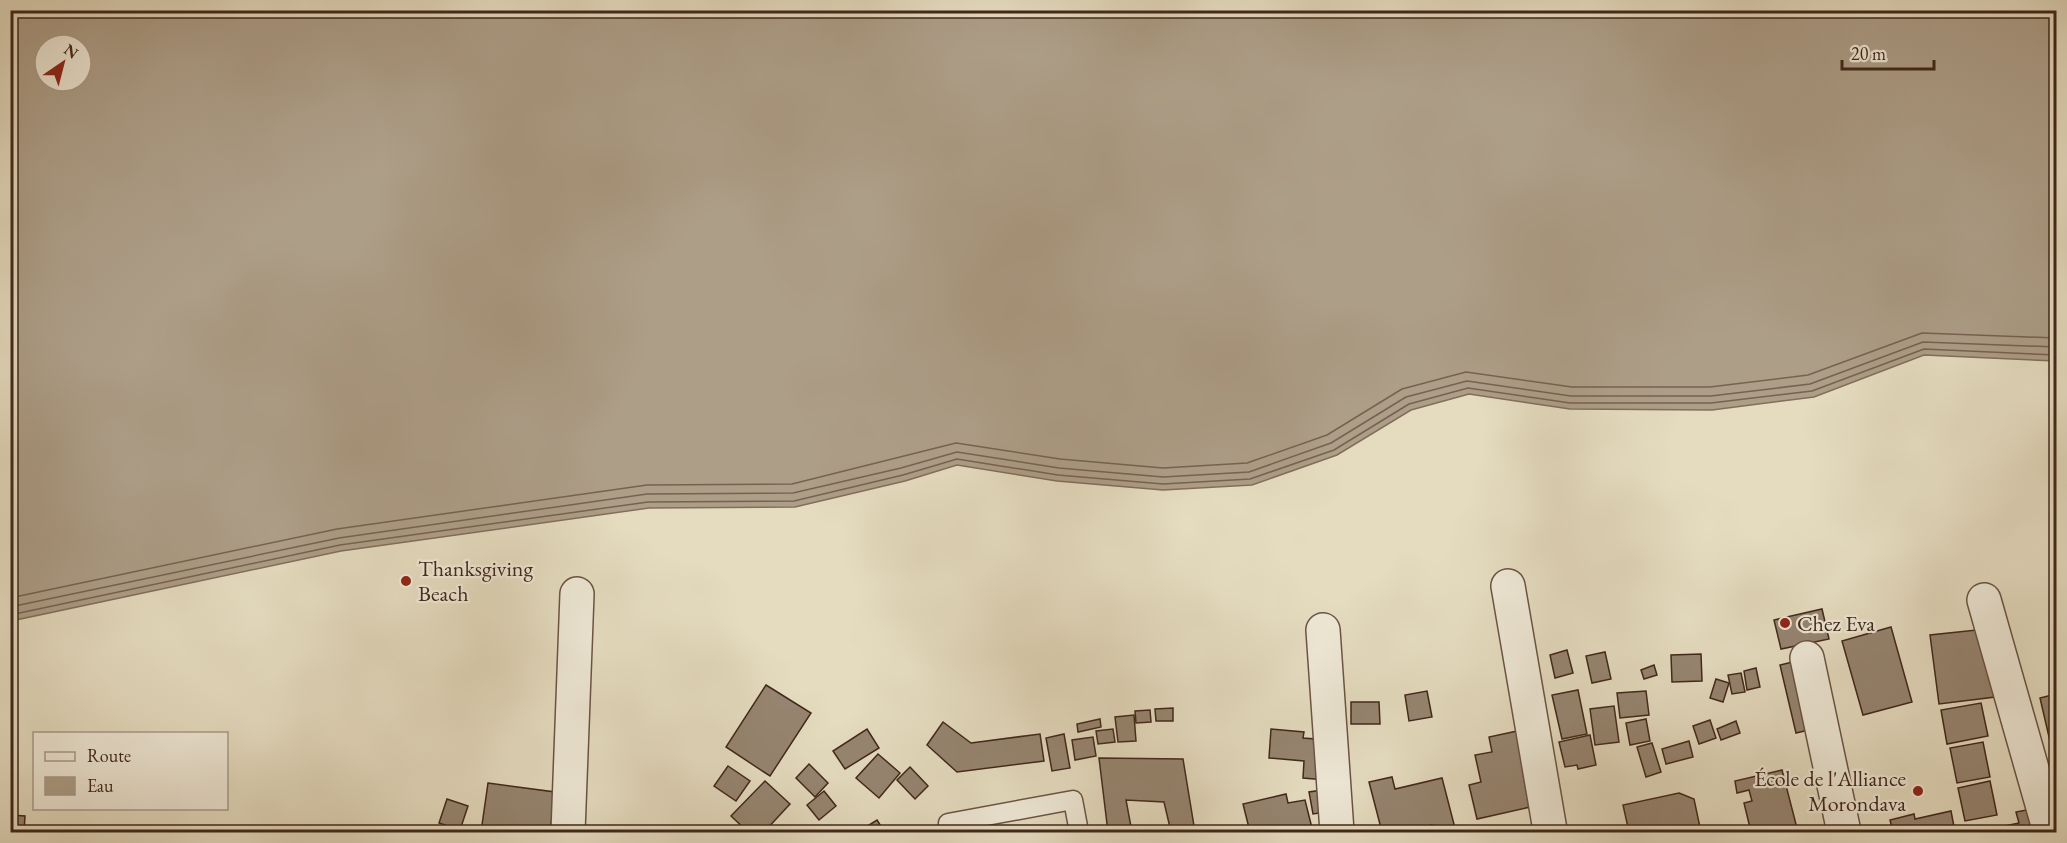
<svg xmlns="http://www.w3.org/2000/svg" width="2067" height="843" viewBox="0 0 2067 843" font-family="'EB Garamond',serif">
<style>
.water{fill:#ad9e88;stroke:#826e5c;stroke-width:1.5;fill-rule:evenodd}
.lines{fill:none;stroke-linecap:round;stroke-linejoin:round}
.shore{stroke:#776252;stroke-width:1.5}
.building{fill:#968571;stroke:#41271b;stroke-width:1.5}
.lane-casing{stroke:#6a5444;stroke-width:21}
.street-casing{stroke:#6a5444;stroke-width:36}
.lane{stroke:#eee8d6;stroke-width:18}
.street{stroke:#eee8d6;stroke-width:33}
.poi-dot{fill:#8f2418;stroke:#eee8d6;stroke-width:2}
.labels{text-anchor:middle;stroke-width:4.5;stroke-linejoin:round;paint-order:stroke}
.poi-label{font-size:22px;fill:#41271b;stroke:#eee8d6;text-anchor:start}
</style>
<rect width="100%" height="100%" fill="#e5dcc0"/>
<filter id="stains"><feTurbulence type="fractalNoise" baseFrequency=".00333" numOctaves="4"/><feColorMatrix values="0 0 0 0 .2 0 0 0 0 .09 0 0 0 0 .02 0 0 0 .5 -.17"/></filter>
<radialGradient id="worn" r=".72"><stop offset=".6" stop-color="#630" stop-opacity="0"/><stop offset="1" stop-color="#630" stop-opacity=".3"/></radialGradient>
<!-- water -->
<path class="water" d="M10 11H2056V361L1924 355 1814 397 1712 410 1570 409 1469 394 1411 410 1337 455 1252 485 1163 490 1057 481 957 465 905 481 795 507 649 508 341 551 11 621ZM45 45H81V81H45Z"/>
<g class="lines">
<!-- shore -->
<g class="shore">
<path d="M10 598 337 529 647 485 792 484 956 443 1060 459 1163 468 1247 463 1327 435 1402 389 1466 372 1572 387H1710L1808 375 1922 333 2056 338"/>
<path d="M10 607 339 538 647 494 793 493 901 468 957 452 1059 468 1163 477 1249 472 1331 443 1406 397 1467 381 1571 396H1711L1810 384 1923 342 2056 347"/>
<path d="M10 615 340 545 648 502 794 501 903 475 957 459 1058 475 1163 484 1250 479 1334 450 1409 404 1468 388 1570 403H1711L1812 391 1924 349 2056 355"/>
</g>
</g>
<!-- building -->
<g class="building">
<path d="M1822 609 1829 639 1781 649 1774 620Z"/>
<path d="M1891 627 1912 702 1863 715 1842 641Z"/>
<path d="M1986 629 1995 697 1939 704 1930 635Z"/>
<path d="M1567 650 1573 673 1555 678 1550 655Z"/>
<path d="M1605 652 1611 679 1592 683 1586 656Z"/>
<path d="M1701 654 1702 681 1672 682 1671 655Z"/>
<path d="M1801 660 1817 728 1796 733 1780 665Z"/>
<path d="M1654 665 1657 675 1644 679 1641 670Z"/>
<path d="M1756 668 1760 687 1747 690 1744 671Z"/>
<path d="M1741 673 1745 692 1732 694 1728 675Z"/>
<path d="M1716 679 1729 683 1723 702 1710 698Z"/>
<path d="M766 685 811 713 770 776 726 747Z"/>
<path d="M1578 690 1587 734 1562 739 1552 695Z"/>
<path d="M1427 691 1432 717 1409 721 1405 695Z"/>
<path d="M1646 691 1649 715 1620 718 1617 693Z"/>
<path d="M2056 694V767L2040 698Z"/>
<path d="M1351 702H1379L1380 724H1351Z"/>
<path d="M1981 703 1988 736 1947 744 1941 710Z"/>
<path d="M1614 706 1619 742 1595 745 1590 709Z"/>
<path d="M1173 708V721H1156L1155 709Z"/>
<path d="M1150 710 1151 722 1136 723 1135 711Z"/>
<path d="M1134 715 1136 741 1118 742 1115 717Z"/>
<path d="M1100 719 1101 727 1078 732 1077 724Z"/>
<path d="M1646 719 1650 741 1630 745 1626 723Z"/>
<path d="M1710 720 1716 738 1699 744 1693 726Z"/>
<path d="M1736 721 1740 733 1721 740 1717 729Z"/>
<path d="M943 722 971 743 1040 734 1044 761 957 772 927 745Z"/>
<path d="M867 729 879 748 845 769 833 751Z"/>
<path d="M1113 729 1115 742 1098 744 1096 731Z"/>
<path d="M1271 729 1304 732 1303 738 1329 740 1326 780 1303 778 1304 761 1269 758Z"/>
<path d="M1522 730 1539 805 1477 819 1469 785 1481 782 1475 755 1492 752 1489 737Z"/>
<path d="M1064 734 1070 768 1052 771 1046 738Z"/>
<path d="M1590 735 1596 765 1578 769 1577 765 1565 767 1559 742Z"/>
<path d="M1093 737 1096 756 1075 760 1072 740Z"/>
<path d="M1689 741 1693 757 1666 764 1662 749Z"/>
<path d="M1983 742 1990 777 1957 783 1950 748Z"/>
<path d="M1652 743 1661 772 1646 777 1637 747Z"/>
<path d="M878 754 900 773 879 798 856 778Z"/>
<path d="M1099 758 1183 759 1195 832H1171L1164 802 1126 800 1132 832H1108Z"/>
<path d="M809 764 828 783 815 797 796 778Z"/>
<path d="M728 766 750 781 736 801 714 786Z"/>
<path d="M910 767 928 786 915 799 897 780Z"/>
<path d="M1782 770 1798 832H1751L1744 803 1752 801 1749 790 1737 793 1735 781Z"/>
<path d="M1392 777 1395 789 1442 778 1456 832H1434L1432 825 1401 832H1382L1369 782Z"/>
<path d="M765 781 790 804 764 832H748L731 816Z"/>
<path d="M1990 781 1997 815 1965 821 1958 788Z"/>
<path d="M488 783 555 792 550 832H481Z"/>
<path d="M1329 789 1332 811 1313 814 1309 792Z"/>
<path d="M824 791 836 806 819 820 807 805Z"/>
<path d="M1679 793 1694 799 1701 832H1629L1623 805Z"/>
<path d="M1286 794 1288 803 1305 800 1313 832H1250L1243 804Z"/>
<path d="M447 799 468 806 460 830 439 823Z"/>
<path d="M2037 808 2042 832H1976L2019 823 2016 812Z"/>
<path d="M1951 811 1955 832H1893L1890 820 1914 814 1915 819Z"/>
<path d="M10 815 25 816 24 832H10Z"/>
<path d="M877 820 884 831 858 832Z"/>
</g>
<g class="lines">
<defs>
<path id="lane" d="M948 823 1073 800 1079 832"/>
<g id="street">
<path d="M1508 586 1550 830"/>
<path d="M1984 600 2050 832"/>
<path d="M1323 630 1337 832"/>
<path d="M1807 658 1844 832"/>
<path d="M568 832 577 594"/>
</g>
</defs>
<!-- lane casing -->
<use href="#lane" class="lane-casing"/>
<!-- street casing -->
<use href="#street" class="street-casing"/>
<!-- lane -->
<use href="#lane" class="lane"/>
<!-- street -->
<use href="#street" class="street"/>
</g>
<!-- markers -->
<g class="poi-dot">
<circle cx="406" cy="581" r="6"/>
<circle cx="1785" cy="623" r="6"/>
<circle cx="1918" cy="791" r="6"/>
</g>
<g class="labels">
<!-- poi labels -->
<g class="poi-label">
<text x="418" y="576">Thanksgiving<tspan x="418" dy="25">Beach</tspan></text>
<text x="1797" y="631">Chez Eva</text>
<text x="1906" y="786" text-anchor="end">École de l'Alliance<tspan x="1906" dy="25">Morondava</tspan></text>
</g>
</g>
<!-- margin -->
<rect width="2067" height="843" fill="none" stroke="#e5dcc0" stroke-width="36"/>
<rect x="12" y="12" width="2043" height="819" fill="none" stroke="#41271b" stroke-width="3"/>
<rect x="18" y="18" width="2031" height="807" fill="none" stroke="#41271b" stroke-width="1.5"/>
<!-- legend -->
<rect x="33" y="732" width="195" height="78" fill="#eee8d6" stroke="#a99b8b" stroke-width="1.5"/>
<rect x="45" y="752" width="30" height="9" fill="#eee8d6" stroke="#a99b8b" stroke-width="1.5"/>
<text x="87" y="762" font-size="18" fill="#41271b">Route</text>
<rect x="45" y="777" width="30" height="18" fill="#ad9e88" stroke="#a99b8b" stroke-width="1.5"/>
<text x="87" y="792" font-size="18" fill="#41271b">Eau</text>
<!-- north arrow -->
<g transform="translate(63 63) rotate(35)"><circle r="28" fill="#eee8d6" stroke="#a99b8b" stroke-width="1.5"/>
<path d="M0-4.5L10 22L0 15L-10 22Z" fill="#8f2418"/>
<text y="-9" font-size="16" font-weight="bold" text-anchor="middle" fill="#41271b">N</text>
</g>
<!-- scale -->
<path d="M1842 60v9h92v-9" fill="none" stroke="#41271b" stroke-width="3"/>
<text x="1851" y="60" font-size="18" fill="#41271b" stroke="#eee8d6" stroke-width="4.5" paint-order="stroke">20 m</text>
<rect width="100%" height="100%" filter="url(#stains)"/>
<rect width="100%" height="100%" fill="url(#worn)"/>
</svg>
